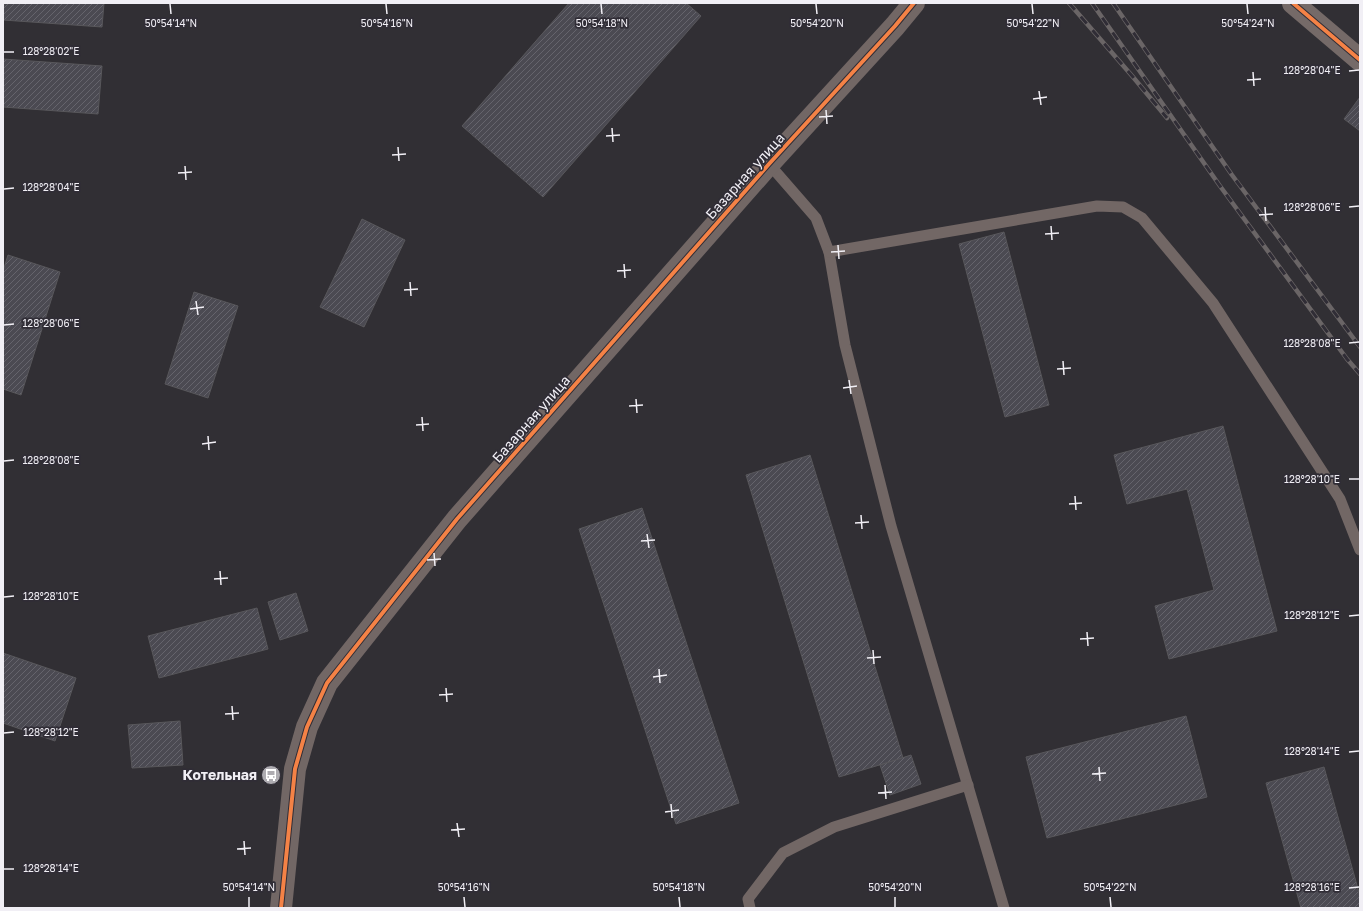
<svg xmlns="http://www.w3.org/2000/svg" width="1363" height="911" viewBox="0 0 1363 911" font-family="'Golos Text',sans-serif">
<style>
.building{fill:url(#building-hatch);stroke:#58575b}
.lines{fill:none;stroke-linecap:round;stroke-linejoin:round}
.lane{stroke:#726765;stroke-width:11}
.street{stroke:#726765;stroke-width:22}
.secondary{stroke:#756a68;stroke-width:22}
.rail-casing{stroke:#6a6566;stroke-width:4.5}
.rail{stroke:#302d36;stroke-width:3;stroke-dasharray:9;stroke-linecap:butt}
.cycleway-casing{stroke:#302d36;stroke-width:6}
.cycleway{stroke:#f48246;stroke-width:4}
.ticks{fill:none;stroke:#f1eff5;stroke-width:1.5}
.labels{text-anchor:middle;stroke-width:3.5;stroke-linejoin:round;paint-order:stroke}
.street-label{font-size:14px;fill:#f1eff5;stroke:#302d36}
.poi-label{font-size:14px;font-weight:bold;fill:#f1eff5;stroke:#302d36;text-anchor:end}
.ticks-label{font-size:10px;text-anchor:middle;fill:#f1eff5;stroke:#302d36;stroke-width:3.5;stroke-linejoin:round;paint-order:stroke}
</style>
<defs>
<pattern id="building-hatch" width="6" height="6" patternUnits="userSpaceOnUse"><rect width="6" height="6" fill="#4b4a52"/><path d="M-1 1l2-2M0 6l6-6M5 7l2-2" fill="none" stroke="#65646c"/></pattern>
</defs>
<rect width="100%" height="100%" fill="#312f34"/>
<!-- building -->
<g class="building">
<path d="M4 3H104L102 27 3 20Z"/>
<path d="M569 3H686L701 16 543 197 462 126Z"/>
<path d="M3 59 102 66 98 114 3 107Z"/>
<path d="M1360 97V131L1344 119Z"/>
<path d="M362 219 405 240 364 327 320 307Z"/>
<path d="M1004 232 1049 405 1005 417 959 244Z"/>
<path d="M8 255 60 272 21 395 3 389V271Z"/>
<path d="M194 292 238 306 208 398 165 384Z"/>
<path d="M1223 426 1277 631 1169 659 1155 606 1214 590 1187 489 1127 504 1114 455Z"/>
<path d="M810 455 903 758 839 777 746 475Z"/>
<path d="M642 508 739 803 676 824 579 529Z"/>
<path d="M296 593 308 631 280 640 268 602Z"/>
<path d="M257 608 268 649 159 678 148 636Z"/>
<path d="M3 653 76 678 55 741 3 723Z"/>
<path d="M1186 716 1207 797 1047 838 1026 757Z"/>
<path d="M180 721 183 765 132 768 128 725Z"/>
<path d="M911 755 921 784 890 795 880 765Z"/>
<path d="M1324 767 1360 896V908H1301L1266 783Z"/>
</g>
<g class="lines">
<!-- lane -->
<g class="lane">
<path d="M769 164 816 218 829 252 845 345 891 526 1004 908"/>
<path d="M829 252 1097 206 1123 207 1142 218 1213 303 1340 499 1360 550"/>
<path d="M750 908 748 899 783 853 834 827 968 785"/>
</g>
<!-- street -->
<path class="street" d="M281 908 295 769 307 727 327 683 457 519 769 164 895 26 914 3"/>
<!-- secondary -->
<path class="secondary" d="M1293 3 1360 60"/>
<defs>
<g id="rail">
<path d="M1069 3 1133 77 1167 118"/>
<path d="M1092 3 1220 186 1347 359 1360 374"/>
<path d="M1113 3 1232 175 1360 347"/>
</g>
</defs>
<!-- rail casing -->
<use href="#rail" class="rail-casing"/>
<!-- rail -->
<use href="#rail" class="rail"/>
<defs>
<g id="cycleway">
<path d="M1293 3 1360 60"/>
<path d="M281 908 295 769 307 727 327 683 457 519 769 164 895 26 914 3"/>
</g>
</defs>
<!-- cycleway casing -->
<use href="#cycleway" class="cycleway-casing"/>
<!-- cycleway -->
<use href="#cycleway" class="cycleway"/>
</g>
<!-- ticks -->
<path class="ticks" d="M170 4 171 14M386 4 387 14M601 4 602 14M816 4 817 14M1032 4 1033 14M1247 4 1248 14M4 52H14M1349 71 1359 70M1253 72 1254 86M1247 80 1261 79M1039 91 1041 105M1033 99 1047 97M826 110 827 124M819 117 833 116M612 128 613 142M606 136 620 135M398 147 399 161M392 155 406 154M185 166 186 180M178 173 192 172M4 189 14 188M1265 207 1266 221M1349 207 1359 206M1259 215 1273 214M1051 226 1052 240M1045 234 1059 233M838 245 839 259M831 252 845 251M624 264 625 278M617 271 631 270M410 282 411 296M404 290 418 289M196 301 198 315M190 309 204 307M4 325 14 324M1349 343 1359 342M1063 361 1064 375M1057 369 1071 368M849 380 851 394M843 388 857 386M636 399 637 413M629 406 643 405M422 417 423 431M416 425 429 424M208 436 209 450M202 444 216 442M4 461 14 460M1349 479H1359M1075 496 1076 510M1069 504 1082 503M861 515 862 529M855 523 869 522M647 534 649 548M641 541 655 540M434 553 435 566M427 560 441 559M220 571 221 585M214 579 228 578M4 597 14 596M1349 616 1359 615M1087 632 1088 646M1080 639 1094 638M873 650 874 664M867 658 881 657M659 669 660 683M653 677 667 675M446 688 447 702M439 695 453 694M232 706 233 720M225 714 239 713M4 733 14 732M1349 752 1359 751M1099 767 1100 781M1092 774 1106 773M885 785 886 799M878 793 892 792M671 804 672 818M665 812 679 810M457 823 459 837M451 830 465 829M244 841 245 855M237 849 251 848M4 869H14M1349 888 1359 887M249 897V907M464 897 465 907M679 897 680 907M895 897V907M1110 897 1111 907"/>
<!-- icons -->
<defs>
<symbol id="bus-disc" viewBox="-11 -11 22 22"><circle r="9.5" fill="#aeacb1" stroke="#302d36"/><path d="M-5-6H5V4H4V6H2V4H-2V6H-4V4H-5ZM-3.5-4V0h7V-4ZM-3.5 1.2v1.5H-2V1.2ZM2 1.2v1.5H3.5V1.2Z" fill="#fff"/></symbol>
</defs>
<g fill-rule="evenodd">
<use href="#bus-disc" x="260" y="764" width="22" height="22"/>
</g>
<g class="labels">
<!-- street labels -->
<g class="street-label">
<text transform="translate(745 176) rotate(-48)" y="5">Базарная улица</text>
<text transform="translate(531 419) rotate(-49)" y="5">Базарная улица</text>
</g>
<!-- poi labels -->
<g class="poi-label">
<text x="257" y="780">Котельная</text>
</g>
</g>
<g class="ticks-label">
<text x="171" y="27">50°54'14"N</text>
<text x="387" y="27">50°54'16"N</text>
<text x="602" y="27">50°54'18"N</text>
<text x="817" y="27">50°54'20"N</text>
<text x="1033" y="27">50°54'22"N</text>
<text x="1248" y="27">50°54'24"N</text>
<text x="51" y="55">128°28'02"E</text>
<text x="1312" y="74">128°28'04"E</text>
<text x="51" y="191">128°28'04"E</text>
<text x="1312" y="211">128°28'06"E</text>
<text x="51" y="327">128°28'06"E</text>
<text x="1312" y="347">128°28'08"E</text>
<text x="51" y="464">128°28'08"E</text>
<text x="1312" y="483">128°28'10"E</text>
<text x="51" y="600">128°28'10"E</text>
<text x="1312" y="619">128°28'12"E</text>
<text x="51" y="736">128°28'12"E</text>
<text x="1312" y="755">128°28'14"E</text>
<text x="51" y="872">128°28'14"E</text>
<text x="249" y="891">50°54'14"N</text>
<text x="464" y="891">50°54'16"N</text>
<text x="679" y="891">50°54'18"N</text>
<text x="895" y="891">50°54'20"N</text>
<text x="1110" y="891">50°54'22"N</text>
<text x="1312" y="891">128°28'16"E</text>
</g>
<!-- border -->
<rect width="1363" height="911" fill="none" stroke="#f1eff5" stroke-width="8"/>
</svg>
